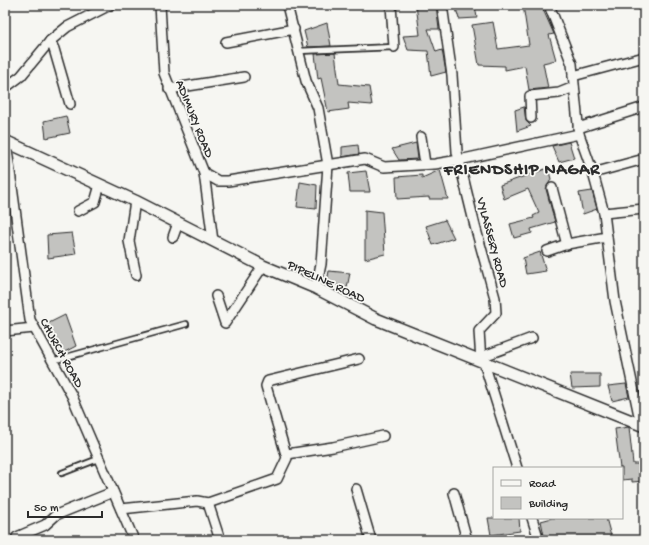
<svg xmlns="http://www.w3.org/2000/svg" width="649" height="545" viewBox="0 0 649 545" font-family="'Gochi Hand',sans-serif">
<style>
.building{fill:#c3c3c0;stroke:#2b2b2b}
.lines{fill:none;stroke-linecap:round;stroke-linejoin:round}
.service-casing{stroke:#2b2b2b;stroke-width:8}
.minor-casing{stroke:#2b2b2b;stroke-width:12}
.tertiary-casing{stroke:#2b2b2b;stroke-width:14}
.service{stroke:#f6f6f2;stroke-width:4.5}
.minor{stroke:#f6f6f2;stroke-width:9}
.tertiary{stroke:#f6f6f2;stroke-width:11}
.labels{text-anchor:middle;stroke-width:3.5;stroke-linejoin:round;paint-order:stroke}
.street-label{font-size:13px;fill:#2b2b2b;stroke:#f6f6f2}
.district-label{font-size:17px;font-weight:bold;letter-spacing:1px;fill:#2b2b2b;stroke:#f6f6f2}
</style>
<rect width="100%" height="100%" fill="#f6f6f2"/>
<filter id="ink" filterUnits="userSpaceOnUse"><feTurbulence type="fractalNoise" baseFrequency=".025" numOctaves="2"/><feDisplacementMap in="SourceGraphic" scale="8" xChannelSelector="R" yChannelSelector="G"/><feConvolveMatrix kernelMatrix="1 2 1 2 8 2 1 2 1" color-interpolation-filters="sRGB"/></filter>
<g filter="url(#ink)">
<!-- building -->
<g class="building">
<path d="M416 5H436L439 29H428L436 52 442 50 446 72 431 76 428 51 408 50 403 36 420 35Z"/>
<path d="M455 5H475L477 18 459 19Z"/>
<path d="M523 5H541L554 34 549 35 556 60 543 63 548 88 529 90 525 66 505 70V66L479 65 472 25 493 22 498 49 529 45Z"/>
<path d="M327 23 331 46 308 47 304 31Z"/>
<path d="M335 53 339 84 369 87 372 105 348 103 349 109 328 112 321 78 318 79 315 54Z"/>
<path d="M524 107 526 121 531 126 517 131 515 110Z"/>
<path d="M66 116 70 133 46 138 44 121Z"/>
<path d="M569 142 574 158 559 162 552 146Z"/>
<path d="M416 143 418 159 399 160 392 149Z"/>
<path d="M358 145 359 154 342 157V147Z"/>
<path d="M548 168 551 179 546 189 555 222 531 229 532 233 514 238 510 224 534 218 533 216 539 213 528 189 504 199 500 185Z"/>
<path d="M440 170 448 199H429V197L397 199 396 177 422 175V178Z"/>
<path d="M366 171 370 192H350L348 173Z"/>
<path d="M300 182 317 185 316 209 297 207Z"/>
<path d="M592 191 597 209 583 214 579 193Z"/>
<path d="M365 210 382 212 385 254 365 259Z"/>
<path d="M445 220 454 238 433 245 426 226Z"/>
<path d="M72 233 76 254 48 258 47 235Z"/>
<path d="M540 252 546 271 526 274 523 258Z"/>
<path d="M329 271 350 273 347 288 327 282Z"/>
<path d="M65 315 76 346 59 355 45 325Z"/>
<path d="M570 374H600V387L572 388Z"/>
<path d="M626 384 629 397 612 401 608 386Z"/>
<path d="M629 427 633 464H644V481L632 482V479L622 480V468H620L615 429Z"/>
<path d="M488 518H519L520 531 491 535Z"/>
<path d="M552 518H606L612 540H545L541 521Z"/>
</g>
<g class="lines">
<defs>
<g id="service">
<path d="M298 51 394 47"/>
<path d="M52 361 186 324"/>
<path d="M62 473 98 459"/>
</g>
<g id="minor">
<path d="M160 5 164 73 204 173 213 241"/>
<path d="M287 5 306 81 318 108 328 165 321 264 316 288"/>
<path d="M391 5 394 47"/>
<path d="M442 5 452 75 457 152 475 226 495 298 496 313 479 331 481 361"/>
<path d="M549 5 572 64 579 134 593 173 604 213 615 301 641 425"/>
<path d="M50 41 54 49 70 104"/>
<path d="M226 42 294 29"/>
<path d="M573 76 644 57"/>
<path d="M5 88 21 76 50 41 67 27 110 5"/>
<path d="M169 89 244 77"/>
<path d="M531 118 530 96 559 93 574 87"/>
<path d="M578 128 644 107"/>
<path d="M421 137 425 164"/>
<path d="M6 142 30 320 72 396 134 540"/>
<path d="M204 173 218 181H228L365 159 384 167 435 164 459 160 579 134"/>
<path d="M593 173 644 159"/>
<path d="M552 188 567 245"/>
<path d="M135 201 129 241 136 275"/>
<path d="M78 211 95 202 100 185"/>
<path d="M604 213 644 209"/>
<path d="M173 237 178 223"/>
<path d="M547 251 567 244 607 237"/>
<path d="M216 296 225 323 263 266"/>
<path d="M5 331 34 328"/>
<path d="M481 357 532 338"/>
<path d="M484 363 517 468"/>
<path d="M287 454 333 447 383 436"/>
<path d="M356 489 371 540"/>
<path d="M454 493 467 540"/>
<path d="M208 503 220 540"/>
<path d="M121 509 197 501 208 503 277 479 287 458 266 386 268 381 359 359"/>
<path d="M532 518 539 540"/>
<path d="M17 537 45 525 56 515 113 492"/>
</g>
<path id="tertiary" d="M5 141 135 201 263 266 316 288 376 319 644 426"/>
</defs>
<!-- service casing -->
<use href="#service" class="service-casing"/>
<!-- minor casing -->
<use href="#minor" class="minor-casing"/>
<!-- tertiary casing -->
<use href="#tertiary" class="tertiary-casing"/>
<!-- service -->
<use href="#service" class="service"/>
<!-- minor -->
<use href="#minor" class="minor"/>
<!-- tertiary -->
<use href="#tertiary" class="tertiary"/>
</g>
</g>
<g class="labels">
<!-- street labels -->
<g class="street-label">
<text transform="translate(196 118) rotate(68)" y="5">ADIMURY ROAD</text>
<text transform="translate(494 242) rotate(75)" y="5">VYLASSERY ROAD</text>
<text transform="translate(327 280) rotate(25)" y="5">PIPELINE ROAD</text>
<text transform="translate(63 352) rotate(61)" y="5">CHURCH ROAD</text>
</g>
<!-- district labels -->
<g class="district-label">
<text x="522" y="174">FRIENDSHIP NAGAR</text>
</g>
</g>
<!-- margin -->
<rect width="649" height="545" fill="none" stroke="#f6f6f2" stroke-width="20"/>
<rect x="10" y="10" width="629" height="525" fill="none" stroke="#2b2b2b" stroke-width="1.5" filter="url(#ink)"/>
<!-- legend -->
<rect x="493" y="467" width="130" height="52" fill="#f6f6f2" stroke="#a5a5a2"/>
<rect x="501" y="480" width="20" height="6" fill="#f6f6f2" stroke="#a5a5a2"/>
<text x="529" y="487" font-size="12" fill="#2b2b2b">Road</text>
<rect x="501" y="497" width="20" height="12" fill="#c3c3c0" stroke="#a5a5a2"/>
<text x="529" y="507" font-size="12" fill="#2b2b2b">Building</text>
<!-- scale -->
<path d="M28 511v6h74v-6" fill="none" stroke="#2b2b2b" stroke-width="2"/>
<text x="34" y="511" font-size="12" fill="#2b2b2b" stroke="#f6f6f2" stroke-width="3" paint-order="stroke">50 m</text>
</svg>
